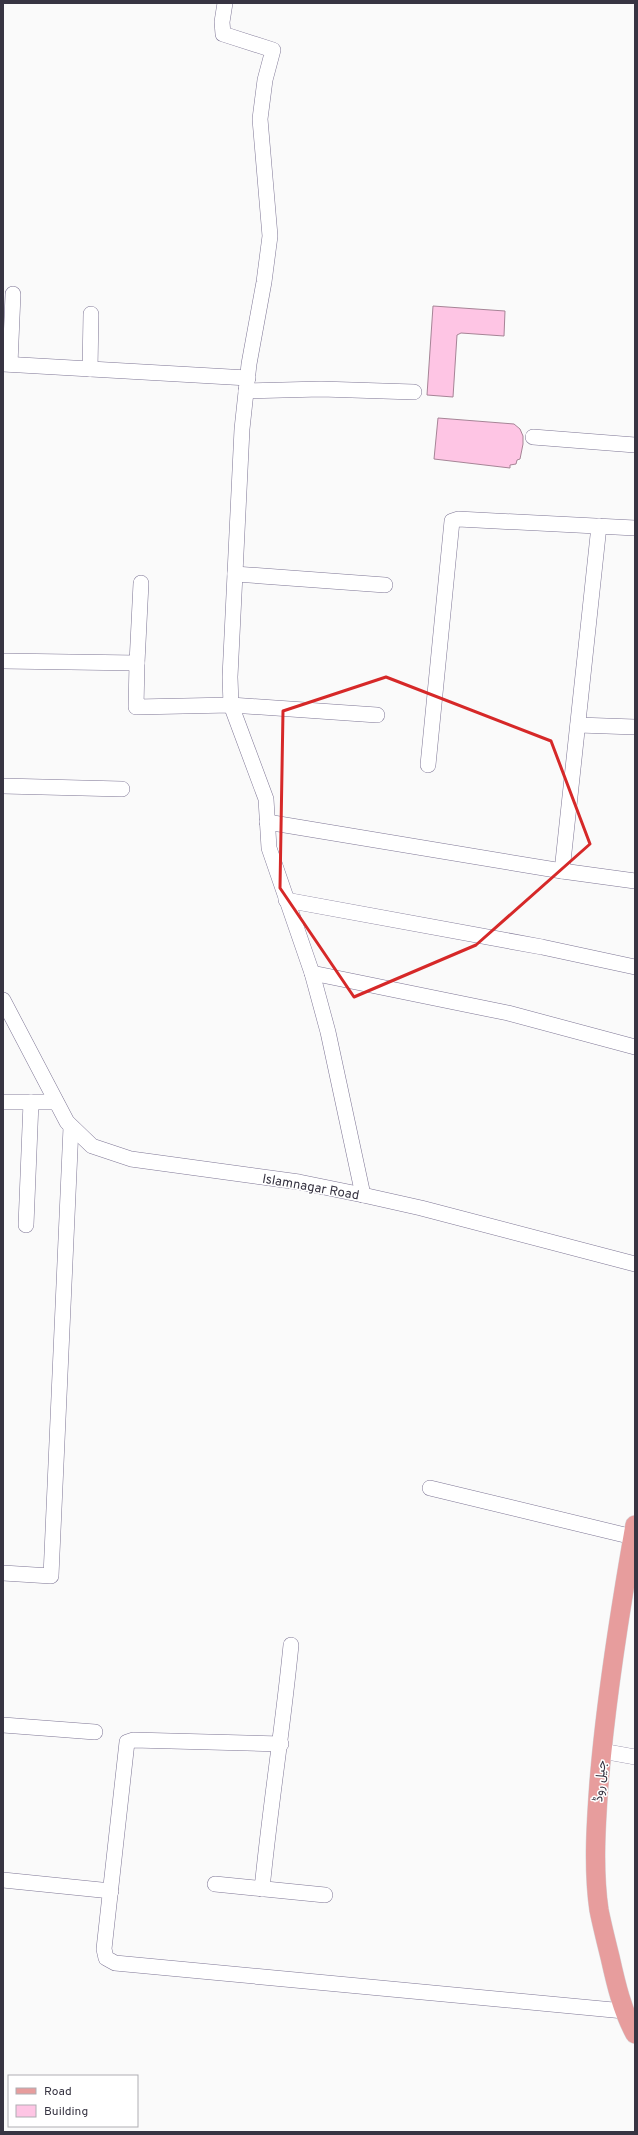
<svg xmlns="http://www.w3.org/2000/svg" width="638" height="2135" viewBox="0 0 638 2135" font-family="Overpass,Vazirmatn,sans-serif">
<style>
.building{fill:#fec5e4;stroke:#a68496}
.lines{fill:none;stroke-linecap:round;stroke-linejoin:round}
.minor-casing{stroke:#7e7695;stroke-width:16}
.major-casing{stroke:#d7d6d9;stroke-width:20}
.minor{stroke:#fff;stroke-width:15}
.major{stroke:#e79d9d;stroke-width:19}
.marked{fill:none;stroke:#d62828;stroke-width:3;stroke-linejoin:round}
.labels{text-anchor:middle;stroke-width:3;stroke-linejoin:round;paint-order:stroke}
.street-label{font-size:13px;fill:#373442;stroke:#fff}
</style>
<rect width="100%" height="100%" fill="#fafafa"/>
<!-- building -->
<g class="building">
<path d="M433 306 505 311 504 336 461 333 457 335 453 397 427 395Z"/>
<path d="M438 418 514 424 520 429 523 436V444L520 459 517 460 516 464 510 465V468L434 459Z"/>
</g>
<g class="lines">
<defs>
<g id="minor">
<path d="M225 3 222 22 223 34 273 50 265 80 260 119 270 236 264 282 249 364 242 429 230 677 231 705 266 799 269 848 312 973 328 1032 363 1195"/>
<path d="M3 364 248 378"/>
<path d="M10 364 13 294"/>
<path d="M90 369 91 314"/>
<path d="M246 391 321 389 414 392"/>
<path d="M533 437 635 445"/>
<path d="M235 574 385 585"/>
<path d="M3 661 137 663 141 583"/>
<path d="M137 663 136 707 231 705 377 715"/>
<path d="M578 725 635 727"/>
<path d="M428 765 452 521 458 519 635 528"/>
<path d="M3 786 122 789"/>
<path d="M267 822 562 871 635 881"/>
<path d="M562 871 599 526"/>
<path d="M286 900 542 947 635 967"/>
<path d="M312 973 508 1013 635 1047"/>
<path d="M3 1000 67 1122 92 1146 131 1159 299 1182 363 1195 421 1208 635 1264"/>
<path d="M3 1102H56"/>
<path d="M26 1225 31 1102"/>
<path d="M430 1488 633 1537"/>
<path d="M3 1573 51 1576 71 1127"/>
<path d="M3 1725 95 1732"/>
<path d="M281 1744 133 1740 127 1742 104 1949 106 1958 115 1963 624 2011"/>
<path d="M602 1751 635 1757"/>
<path d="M3 1880 111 1891"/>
<path d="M215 1884 325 1895"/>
<path d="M262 1889C270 1807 283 1727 291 1645"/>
</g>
<path id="major" d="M635 1525C620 1610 606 1696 599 1783 596 1824 593 1869 599 1910 602 1925 606 1941 610 1957 616 1984 622 2010 635 2034"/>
</defs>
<!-- minor casing -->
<use href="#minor" class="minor-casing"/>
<!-- major casing -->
<use href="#major" class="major-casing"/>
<!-- minor -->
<use href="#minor" class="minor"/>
<!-- major -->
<use href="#major" class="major"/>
</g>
<!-- marked area -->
<path class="marked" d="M386 677 551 741 590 844 476 945 354 997 280 888 283 711Z"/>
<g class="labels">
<!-- street labels -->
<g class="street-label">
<text transform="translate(311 1186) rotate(10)" y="5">Islamnagar Road</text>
<text transform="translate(599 1781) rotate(-85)" y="5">جیل روڈ</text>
</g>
</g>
<!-- border -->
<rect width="638" height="2135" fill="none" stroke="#373442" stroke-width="8"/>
<!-- legend -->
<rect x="8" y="2075" width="130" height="52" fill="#ffffff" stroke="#afaeb3"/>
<rect x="16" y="2088" width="20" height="6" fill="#e79d9d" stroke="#afaeb3"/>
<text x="44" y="2095" font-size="12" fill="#373442">Road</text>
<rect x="16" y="2105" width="20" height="12" fill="#fec5e4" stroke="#afaeb3"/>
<text x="44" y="2115" font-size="12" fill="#373442">Building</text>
</svg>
